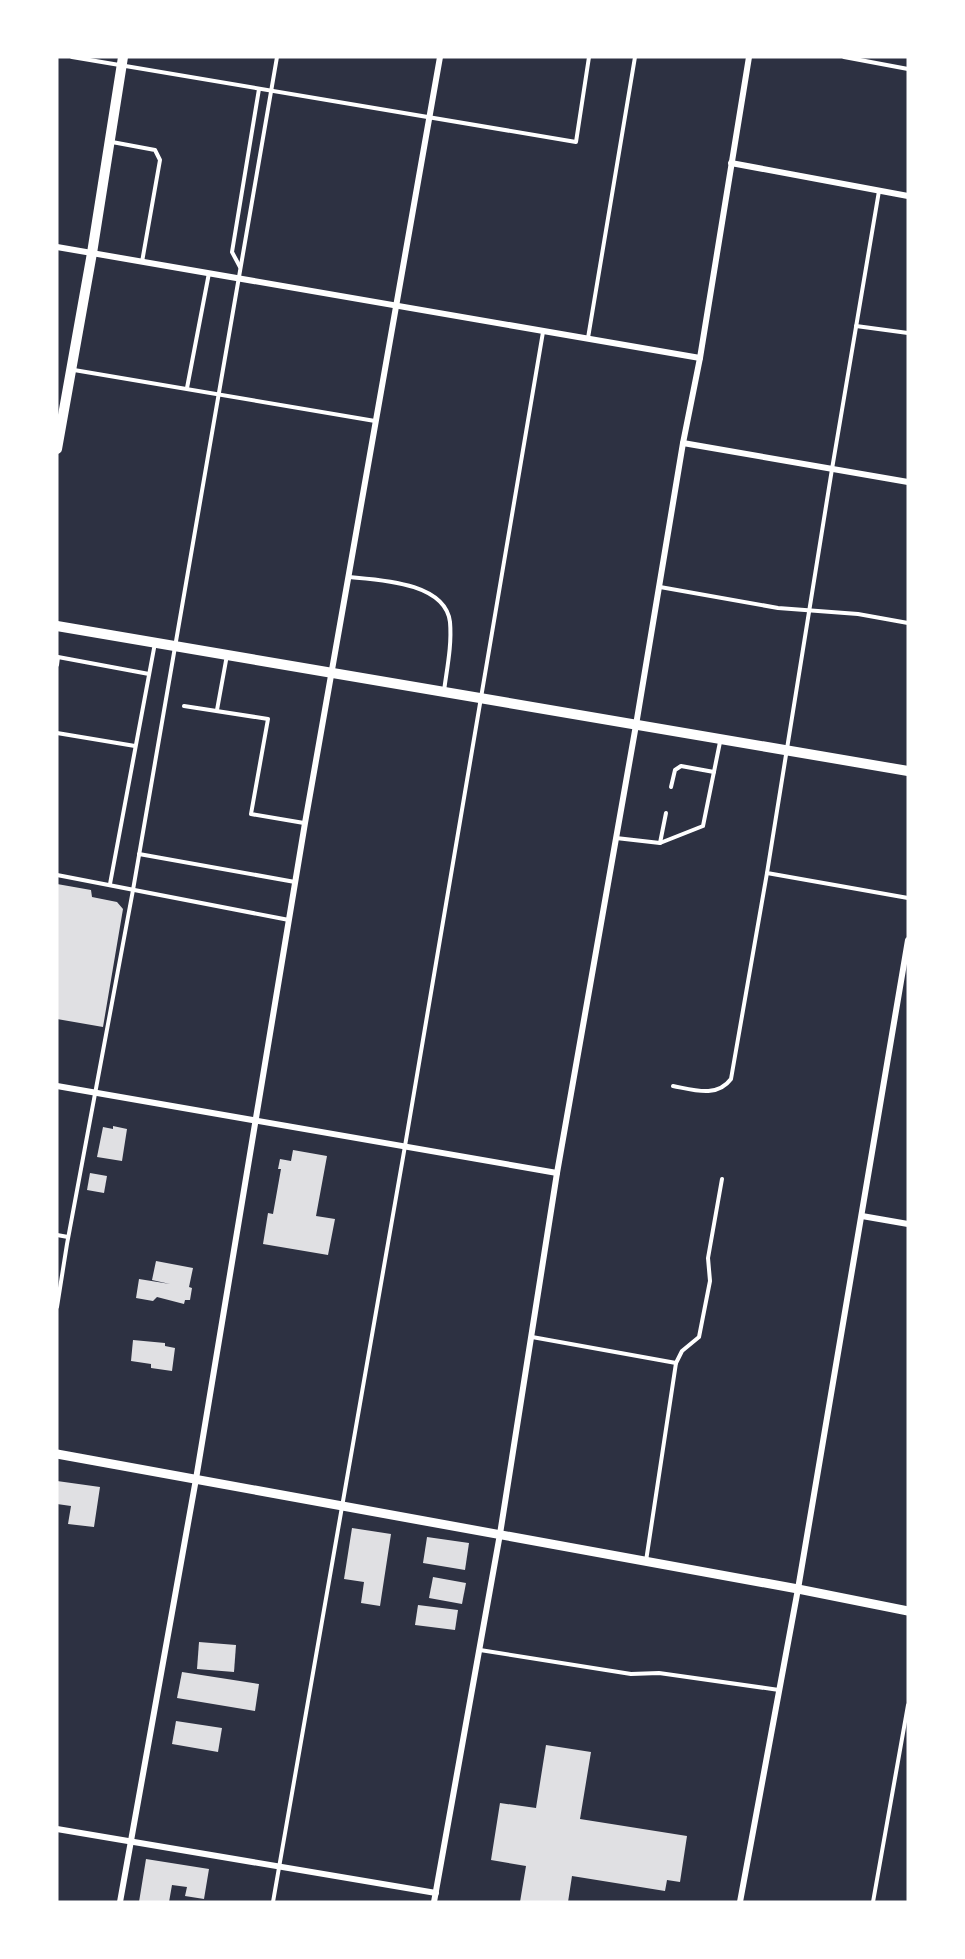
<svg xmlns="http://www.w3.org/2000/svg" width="965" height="1959" viewBox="0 0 965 1959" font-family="'DM Sans',sans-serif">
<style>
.building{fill:#e0e0e3}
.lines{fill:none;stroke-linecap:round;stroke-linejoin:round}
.service{stroke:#fff;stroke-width:4}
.minor{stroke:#fff;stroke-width:6}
.tertiary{stroke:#fff;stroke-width:9}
.secondary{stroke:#fff;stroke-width:10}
</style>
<rect width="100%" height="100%" fill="#2d3142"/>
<!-- building -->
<g class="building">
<path d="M57 884 91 890 92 897 117 902 123 909 103 1027 57 1019Z"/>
<path d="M113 1126 127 1129 122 1161 97 1157 103 1127 113 1129Z"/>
<path d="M293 1150 327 1156 316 1216 335 1219 328 1255 263 1244 268 1213 273 1214 281 1169H278L280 1159 291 1161Z"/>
<path d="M90 1173 107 1176 104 1193 87 1190Z"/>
<path d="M156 1261 193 1268 189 1287 192 1288 190 1300H185L184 1304 157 1297 153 1301 136 1298 139 1279 170 1284 152 1280Z"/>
<path d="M133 1340 165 1343V1346L175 1348 172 1371 151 1368V1364L131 1361Z"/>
<path d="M57 1481 100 1487 94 1527 68 1524 71 1506 57 1504Z"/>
<path d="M352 1528 391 1534 380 1606 361 1603 364 1582 344 1579Z"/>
<path d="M427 1537 469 1543 465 1570 423 1563Z"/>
<path d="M433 1577 466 1583 462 1604 429 1598Z"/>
<path d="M418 1605 458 1610 455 1630 415 1625Z"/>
<path d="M199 1642 236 1645 234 1672 197 1669Z"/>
<path d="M182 1672 259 1684 255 1711 177 1698Z"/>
<path d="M176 1721 222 1728 218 1752 172 1744Z"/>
<path d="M546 1745 591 1752 580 1819 687 1836 680 1882 667 1880 665 1891 572 1876 568 1902H520L526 1866 491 1860 500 1803 536 1808Z"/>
<path d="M146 1859 209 1869 204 1899 185 1896 187 1887 172 1885 169 1902H139Z"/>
</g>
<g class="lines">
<!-- service -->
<g class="service">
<path d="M72 57 576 142 589 57"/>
<path d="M844 57 908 69"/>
<path d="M112 142 155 150 160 160 142 262"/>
<path d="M879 191 832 469 767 873 908 898"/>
<path d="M240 267 232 252 259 89"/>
<path d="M856 326 908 333"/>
<path d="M588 338 635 57"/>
<path d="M74 370 375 421"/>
<path d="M187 388 209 273"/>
<path d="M348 577C379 580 445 582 450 622 452 645 447 668 444 691"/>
<path d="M660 587 778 608 858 614 908 623"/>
<path d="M57 665 58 657 149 674"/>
<path d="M184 706 268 719 251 814 304 823"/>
<path d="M217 710 227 655"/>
<path d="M57 733 135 746"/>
<path d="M671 787 675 770 681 766 714 772"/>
<path d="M616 838 660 843 703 826 720 742"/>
<path d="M660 843 666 813"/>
<path d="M139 854 295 882"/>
<path d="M57 875 289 920"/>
<path d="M110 884 155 643"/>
<path d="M673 1086C694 1090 717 1098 731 1079L767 873"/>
<path d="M57 1235 68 1237"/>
<path d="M57 1307 67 1244 133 890 277 57"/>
<path d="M532 1337 676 1363 646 1561"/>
<path d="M676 1363 682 1351 699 1337 710 1281 708 1258 722 1179"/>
<path d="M480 1650 631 1674 659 1673 779 1690"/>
<path d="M273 1902 405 1146 543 332"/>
<path d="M873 1902 908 1705"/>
</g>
<!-- minor -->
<g class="minor">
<path d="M731 163 908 196"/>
<path d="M57 247 700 358"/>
<path d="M683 443 908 482"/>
<path d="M57 1086 557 1173"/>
<path d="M862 1216 908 1224"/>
<path d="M57 1829 436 1893"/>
<path d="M120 1902 196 1479 305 823 440 57"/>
<path d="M434 1902 500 1534 557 1173 636 725 683 443 700 358 749 57"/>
<path d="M740 1902 798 1589 908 940"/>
</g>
<!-- tertiary -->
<path class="tertiary" d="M57 1454 798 1589 908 1611"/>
<!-- secondary -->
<g class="secondary">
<path d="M57 449 92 253 123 57"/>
<path d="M57 626 908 771"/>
</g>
</g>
<!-- border -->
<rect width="965" height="1959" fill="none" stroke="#ffffff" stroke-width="117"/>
</svg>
